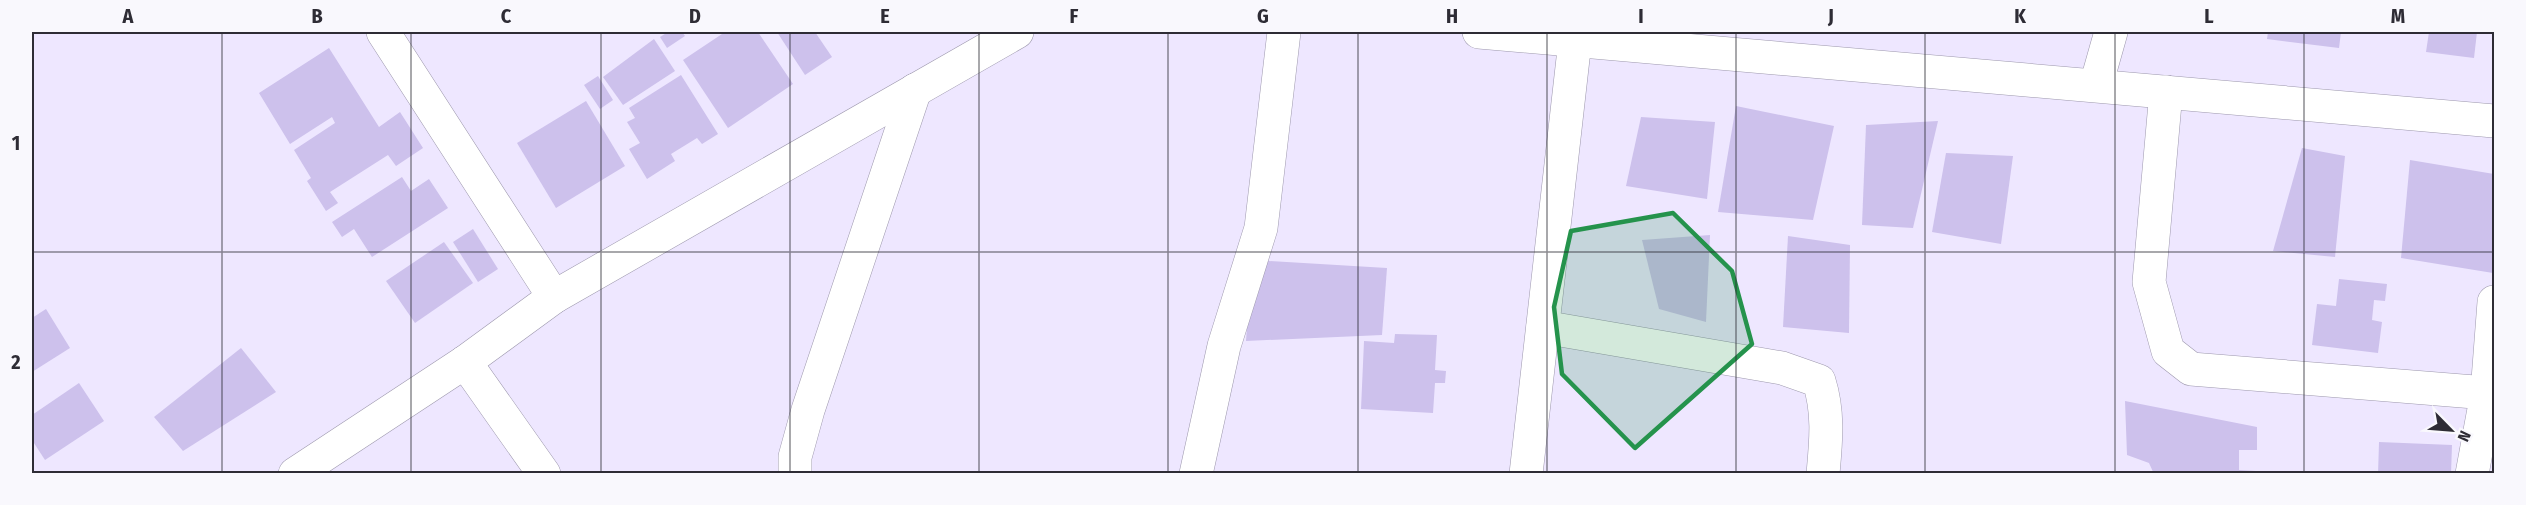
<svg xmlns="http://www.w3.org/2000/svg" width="2526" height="505" viewBox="0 0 2526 505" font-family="'Fira Sans Condensed',sans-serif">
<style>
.building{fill:#cdc1ec}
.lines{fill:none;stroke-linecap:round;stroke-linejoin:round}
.street-casing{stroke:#9d98ad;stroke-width:34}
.street{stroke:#fff;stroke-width:33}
.marked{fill:#25934c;fill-opacity:0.2;stroke:#25934c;stroke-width:4.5;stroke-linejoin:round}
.grid{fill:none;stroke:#2e2c35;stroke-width:1.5;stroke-opacity:0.55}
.neatline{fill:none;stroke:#2e2c35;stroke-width:2}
.grid-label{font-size:20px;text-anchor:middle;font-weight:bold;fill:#2e2c35}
</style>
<rect width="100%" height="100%" fill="#eee7ff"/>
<!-- building -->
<g class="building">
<path d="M668 32H682L685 36 667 48 660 37Z"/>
<path d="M725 32H758L793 84 728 128 683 60Z"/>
<path d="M777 32H815L832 57 805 75Z"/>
<path d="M2268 32H2341L2339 48 2267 39Z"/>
<path d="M2429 32H2477L2474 58 2426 52Z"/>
<path d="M654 39 675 71 623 105 603 77Z"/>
<path d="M329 48 379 127 400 112 423 148 396 166 388 155 330 192 338 203 326 211 307 181 311 178 294 150 335 123 332 117 290 144 259 93Z"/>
<path d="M681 75 718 134 702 144 697 138 671 154 675 161 647 179 629 149 640 143 627 122 635 118 629 108Z"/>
<path d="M598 76 613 100 600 109 584 85Z"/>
<path d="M586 101 625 166 556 208 517 143Z"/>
<path d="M1736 106 1834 126 1813 220 1718 212Z"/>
<path d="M1641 117 1715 122 1707 199 1626 186Z"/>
<path d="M1938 121 1913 228 1862 225 1866 125Z"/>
<path d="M2302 148 2345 156 2335 257 2273 251Z"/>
<path d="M1946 153 2013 156 2001 244 1932 232Z"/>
<path d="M2410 160 2494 174 2493 273 2401 258Z"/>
<path d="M402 177 411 191 429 179 448 208 372 257 354 229 342 237 332 222Z"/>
<path d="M473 229 498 269 478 282 453 242Z"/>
<path d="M1710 235 1706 322 1659 309 1642 240Z"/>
<path d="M1788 236 1850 245 1849 333 1783 327Z"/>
<path d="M444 242 473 283 415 323 386 281Z"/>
<path d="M1252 260 1387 268 1382 335 1246 341Z"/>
<path d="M2339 279 2387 284 2385 301 2374 300 2372 320 2382 322 2378 353 2312 345 2317 304 2336 306Z"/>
<path d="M46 309 70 348 32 372V318Z"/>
<path d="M1395 334 1437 335 1435 370 1446 371 1445 383H1435L1433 413 1361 409 1364 341 1394 343Z"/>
<path d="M241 348 276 392 183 451 154 417Z"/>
<path d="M79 383 104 421 45 460 32 440V415Z"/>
<path d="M2125 401 2257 427V450H2239V470L2256 471V474H2154L2149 463 2127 455Z"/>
<path d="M2379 442 2452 445 2451 474H2378Z"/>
</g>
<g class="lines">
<defs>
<g id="street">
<path d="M383 32 554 297"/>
<path d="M1479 32 2494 121"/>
<path d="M2096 85 2111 32"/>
<path d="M2166 92 2149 282 2168 351 2191 369 2487 393"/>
<path d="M1543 327 1782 368 1819 381C1829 413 1826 441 1823 474"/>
<path d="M465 362 544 474"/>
<path d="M295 474 465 362 554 297 1017 32"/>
<path d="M795 474V457L808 410 915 90"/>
<path d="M1196 474 1224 346 1261 228 1284 32"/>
<path d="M1526 474 1576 32"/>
<path d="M2472 474 2487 393 2494 302"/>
</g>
</defs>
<!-- street casing -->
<use href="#street" class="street-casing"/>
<!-- street -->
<use href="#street" class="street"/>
</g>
<!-- marked area -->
<path class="marked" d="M1673 213 1732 271 1752 344 1635 448 1562 374 1554 307 1571 231Z"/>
<!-- grid -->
<path class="grid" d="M222 32V474M411 32V474M601 32V474M790 32V474M979 32V474M1168 32V474M1358 32V474M1547 32V474M1736 32V474M1925 32V474M2115 32V474M2304 32V474M32 252H2494"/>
<!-- border -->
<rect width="2526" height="505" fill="none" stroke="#f9f8fd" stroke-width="66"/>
<!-- north arrow -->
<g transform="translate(2451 430) rotate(115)" stroke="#f9f8fd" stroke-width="4.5" paint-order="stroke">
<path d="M0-4.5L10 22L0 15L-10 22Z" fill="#2e2c35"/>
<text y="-9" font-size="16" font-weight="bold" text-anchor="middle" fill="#2e2c35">N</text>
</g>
<rect x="33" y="33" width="2460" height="439" class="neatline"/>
<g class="grid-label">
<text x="128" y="23">A</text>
<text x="317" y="23">B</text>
<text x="506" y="23">C</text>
<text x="695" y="23">D</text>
<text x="885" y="23">E</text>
<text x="1074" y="23">F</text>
<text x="1263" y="23">G</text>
<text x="1452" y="23">H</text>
<text x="1641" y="23">I</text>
<text x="1831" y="23">J</text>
<text x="2020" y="23">K</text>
<text x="2209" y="23">L</text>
<text x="2398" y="23">M</text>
<text x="16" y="150">1</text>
<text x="16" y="369">2</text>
</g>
</svg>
